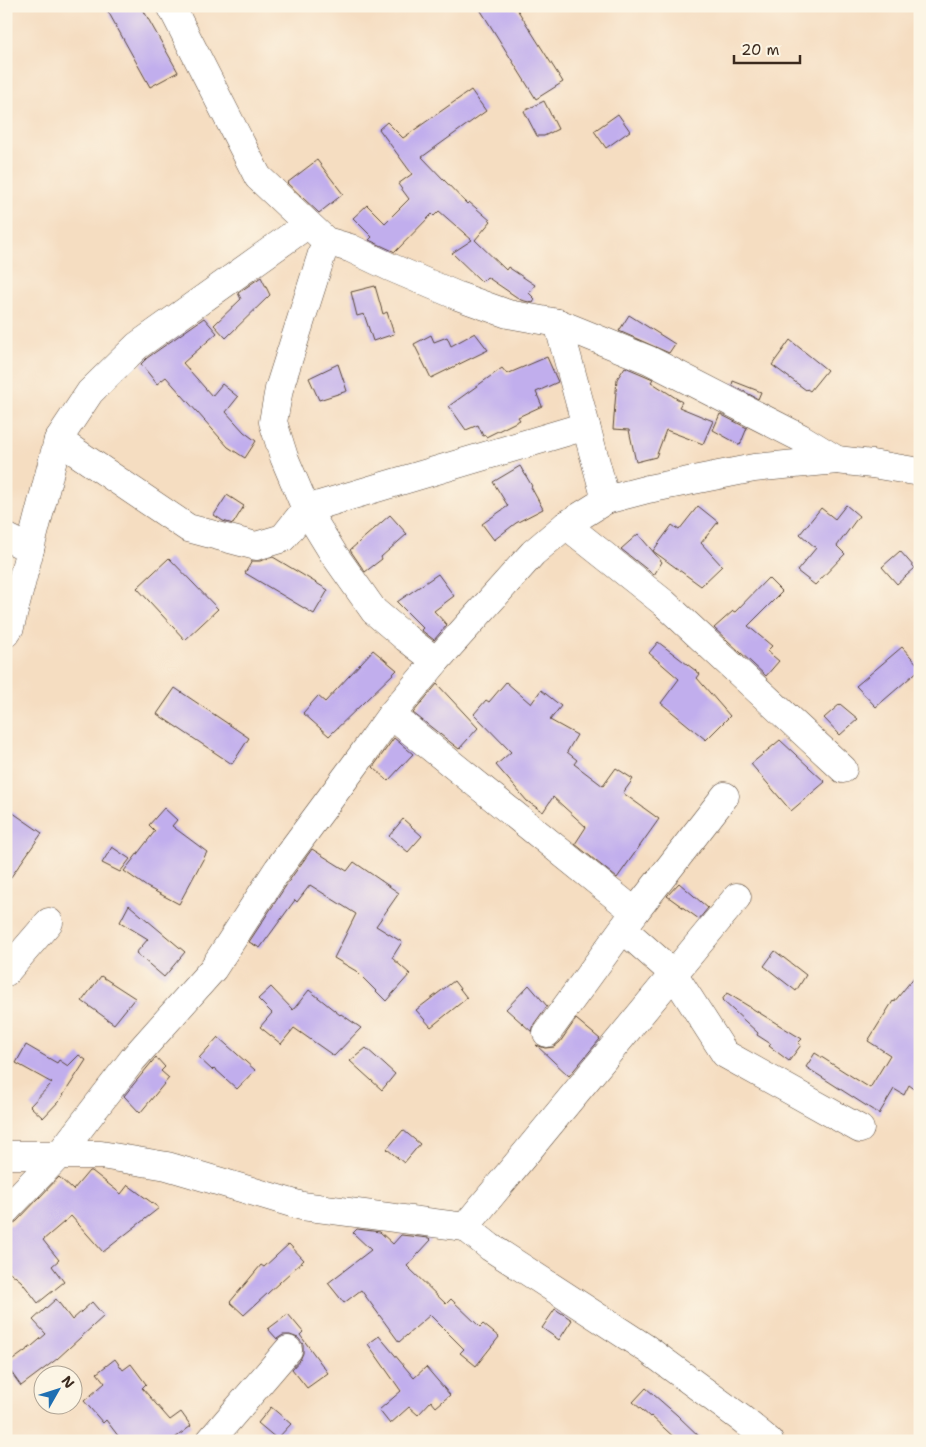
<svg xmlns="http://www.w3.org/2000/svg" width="926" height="1447" viewBox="0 0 926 1447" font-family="'Shantell Sans',sans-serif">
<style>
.building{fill:#c1aeed}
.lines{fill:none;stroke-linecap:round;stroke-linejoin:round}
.minor-casing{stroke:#574536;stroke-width:29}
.minor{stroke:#fff;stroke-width:28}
</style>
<rect width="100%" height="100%" fill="#fcf5e5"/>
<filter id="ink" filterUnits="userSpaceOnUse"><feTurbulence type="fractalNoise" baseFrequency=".02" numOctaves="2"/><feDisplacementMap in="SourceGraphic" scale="10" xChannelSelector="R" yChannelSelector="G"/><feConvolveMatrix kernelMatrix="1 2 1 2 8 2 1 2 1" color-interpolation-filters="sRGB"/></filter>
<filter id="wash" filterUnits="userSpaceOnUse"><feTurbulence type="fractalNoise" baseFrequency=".0096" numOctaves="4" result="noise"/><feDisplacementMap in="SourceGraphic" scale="20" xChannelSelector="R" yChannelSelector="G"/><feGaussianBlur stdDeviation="1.12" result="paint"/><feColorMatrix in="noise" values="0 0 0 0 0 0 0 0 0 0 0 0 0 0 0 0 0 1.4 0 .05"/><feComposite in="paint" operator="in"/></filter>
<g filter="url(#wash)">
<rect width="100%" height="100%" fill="#f5ddc1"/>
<g id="blocks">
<!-- building -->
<g class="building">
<path d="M105 6H141L178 72 150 87Z"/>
<path d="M478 6H515L563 82 536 99Z"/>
<path d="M471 90 486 111 422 157 467 204 469 202 491 221 475 240 506 270 508 267 535 285 529 293 535 299 533 303 521 300 487 277 482 282 452 253 472 240 439 211 434 216 432 214 395 252 369 240 372 237 353 218 367 205 385 223 409 199 398 184 412 174 379 129 387 122 403 138Z"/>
<path d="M544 101 558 129 544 136H537L524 111Z"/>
<path d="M618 114 630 131 606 148 594 131Z"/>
<path d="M317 160 343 194 319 213 287 183Z"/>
<path d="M261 277 270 295 226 338 214 325 241 299 238 293Z"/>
<path d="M375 286 383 314 387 312 394 334 373 341 364 314 357 316 351 292Z"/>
<path d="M629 315 675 344 669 353 619 331Z"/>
<path d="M204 318 217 333 183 363 212 396 222 384 238 397 226 412 244 432 256 441 245 458 228 447 166 377 157 384 141 364 147 358Z"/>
<path d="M475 333 488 350 431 378 414 344 431 335 434 342 447 337 451 346Z"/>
<path d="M790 340 827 370 810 391 807 389 806 390 772 365Z"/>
<path d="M547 357 558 382 536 392 542 406 518 417 520 420 486 437 485 435 483 436 478 425 466 430 449 406 502 368 507 374Z"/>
<path d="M338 364 347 391 319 400 309 378Z"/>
<path d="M625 367 653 379 651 382 682 402 679 407 713 421 703 444 666 430 656 457 636 462 629 430 613 429 617 379Z"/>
<path d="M733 381 761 392 758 399 732 385Z"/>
<path d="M720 414 747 428 740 445 713 430Z"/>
<path d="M520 466 532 486 531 487 543 509 516 523 494 540 482 524 508 506 493 482Z"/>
<path d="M227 495 244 506 233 524 223 521 214 515Z"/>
<path d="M846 505 859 516 837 546 845 554 815 585 797 571 816 548 800 534 821 508 835 519Z"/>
<path d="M698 506 718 522 701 543 722 566 701 586 653 551 672 525 679 530Z"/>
<path d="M390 515 407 534 381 557 382 559 365 572 350 550Z"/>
<path d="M638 534 662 562 654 575 621 549Z"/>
<path d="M900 551 915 568 897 584 882 567Z"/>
<path d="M273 557 328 590 314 614 245 573 252 561H260Z"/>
<path d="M169 558 218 609 185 640 137 588Z"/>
<path d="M438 574 454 596 434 611 447 625 434 640 421 630 423 628 397 602Z"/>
<path d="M768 578 782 592 748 626 772 646 767 651 779 661 766 676 714 628 733 611 735 612Z"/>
<path d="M658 642 700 674 697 678 730 716 706 740 661 703 679 679 649 653Z"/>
<path d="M902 647 920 667V669L876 707 856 686Z"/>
<path d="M373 650 397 670 329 736 303 713 318 696 325 702Z"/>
<path d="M506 682 531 704 541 690 561 706 550 720 577 735 567 752 577 760 574 764 603 786 616 768 633 779 623 793 659 819 617 878 575 844 586 827 553 797 543 812 527 801 496 765 511 752 474 714 486 700 489 702Z"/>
<path d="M437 684 478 728 459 749 413 713Z"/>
<path d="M175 688 249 738 232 764 157 714Z"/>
<path d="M840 704 858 719 840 735 824 718Z"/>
<path d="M394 738 413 754 388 781 373 767Z"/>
<path d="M780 740 825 782 791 811 751 764Z"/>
<path d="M6 808 42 833 6 884Z"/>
<path d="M164 808 177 820 172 826 207 852 179 904 147 887 124 871 155 831 149 825Z"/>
<path d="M403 819 422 836 408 852 389 836Z"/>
<path d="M112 847 130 859 120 872 102 863Z"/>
<path d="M312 849 347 871 354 862 399 893 376 926 402 942 392 958 410 974 386 1001 356 971 334 958 356 914 310 885 297 902 295 900 260 948 249 942 291 878Z"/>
<path d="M679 883 708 908 699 919 667 896Z"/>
<path d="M129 905 185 952 164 977 136 953 148 939 120 922Z"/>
<path d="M775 951 806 975 796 991 764 966Z"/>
<path d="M920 970V1093L909 1085 904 1095 894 1089 879 1114 806 1067 815 1053 870 1088 890 1055 868 1041 893 1001 894 1002Z"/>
<path d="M101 976 135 998 114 1024 82 1001Z"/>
<path d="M454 981 467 998 431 1027 416 1010Z"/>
<path d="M529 985 547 1006 534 1024 532 1032 506 1009Z"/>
<path d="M271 987 293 1010 309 990 340 1015 341 1014 361 1028 334 1056 294 1028 281 1044 260 1027 272 1013 258 999Z"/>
<path d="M727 993 802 1039 798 1043 801 1045 789 1061 769 1046 771 1044 757 1035 758 1033 722 1000Z"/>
<path d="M576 1019 600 1039 569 1076 536 1045 545 1048 554 1047 560 1042Z"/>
<path d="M218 1037 255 1070 237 1089 214 1068 212 1070 199 1058Z"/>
<path d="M26 1045 57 1063 59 1060 68 1066 79 1055 86 1060 60 1100 43 1118 30 1106 52 1083 16 1063Z"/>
<path d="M366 1048 395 1074 382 1090 350 1061Z"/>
<path d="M156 1057 165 1067 161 1071 169 1078 140 1113 124 1096Z"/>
<path d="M403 1130 420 1144 404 1163 387 1149Z"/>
<path d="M89 1171H92L121 1194 128 1185 159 1208 103 1252 71 1216 43 1240 59 1260 52 1266 64 1282 38 1303 21 1281 6 1269V1225H11L17 1221 59 1177 73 1190Z"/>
<path d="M357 1229 380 1232 393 1244 401 1235 429 1238 431 1240 407 1266 446 1304 451 1299 480 1327 483 1324 499 1337 476 1366 460 1353 464 1349 430 1315 399 1342 361 1290 344 1303 328 1283 371 1250 353 1233Z"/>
<path d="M289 1244 304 1260 244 1315 230 1302 261 1265 264 1267Z"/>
<path d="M56 1299 72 1320 92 1302 104 1316 57 1359 21 1386 6 1365 32 1346 46 1334 33 1320Z"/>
<path d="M555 1309 572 1320 559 1340 542 1328Z"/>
<path d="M288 1314 303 1332 300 1335 328 1373 307 1388 292 1369 300 1360 303 1353V1344L298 1338 290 1335H283L277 1339 268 1329Z"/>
<path d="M379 1336 414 1378 426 1367 450 1395 436 1407 431 1401 418 1415 409 1407 390 1424 379 1410 401 1391 368 1344Z"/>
<path d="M115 1359 123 1370 131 1364 146 1384 142 1388 170 1420 181 1412 191 1426 171 1441H122L106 1420 103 1423 84 1401 105 1383 97 1373Z"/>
<path d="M646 1388 677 1415 704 1441H678L651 1416 650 1417 633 1402Z"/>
<path d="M271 1407 291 1424 277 1439 258 1423Z"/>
</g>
</g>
</g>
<g filter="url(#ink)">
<use href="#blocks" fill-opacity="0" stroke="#574536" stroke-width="1"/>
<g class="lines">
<defs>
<g id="minor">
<path d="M171 6 258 177 326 241 350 248 390 267 458 296 508 314 558 323 649 360 801 438 837 460"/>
<path d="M326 241 279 389 273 422 284 457 306 509 333 553 374 611 406 638 436 661"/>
<path d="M558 323 606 500"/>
<path d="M58 440 188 528 256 546 283 538 306 509 586 426"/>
<path d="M566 525 664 603 843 769"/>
<path d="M6 537 30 549"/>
<path d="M6 633 10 627 58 440 90 392 137 346 308 224"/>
<path d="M391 715 635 912"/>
<path d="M623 929 673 973 725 1054 860 1129"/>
<path d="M6 972 49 922"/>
<path d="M547 1033 635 912 725 796"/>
<path d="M6 1155H101L167 1166 302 1206 465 1227 490 1247 647 1349 742 1419 769 1441"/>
<path d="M6 1210 59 1155 133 1059 213 969 278 869 355 765 391 715 436 661 533 553 566 525 606 500 648 489 754 468 837 460 872 464 920 472"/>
<path d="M465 1227 737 897"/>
<path d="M210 1441 288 1350"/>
</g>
</defs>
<!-- minor casing -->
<use href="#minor" class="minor-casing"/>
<!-- minor -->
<use href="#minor" class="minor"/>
</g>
</g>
<!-- margin -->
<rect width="926" height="1447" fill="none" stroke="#fcf5e5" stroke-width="25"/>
<!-- north arrow -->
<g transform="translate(58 1390) rotate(51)"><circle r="24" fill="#fcf5e5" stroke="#afa495"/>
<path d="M0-4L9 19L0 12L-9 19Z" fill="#1f6fb2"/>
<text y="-8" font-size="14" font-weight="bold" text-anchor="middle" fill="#3b2a1e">N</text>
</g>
<!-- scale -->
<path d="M734 55v8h66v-8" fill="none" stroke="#3b2a1e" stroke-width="2.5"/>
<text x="741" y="55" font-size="15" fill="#3b2a1e" stroke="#fcf5e5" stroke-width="4" paint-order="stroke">20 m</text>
</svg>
